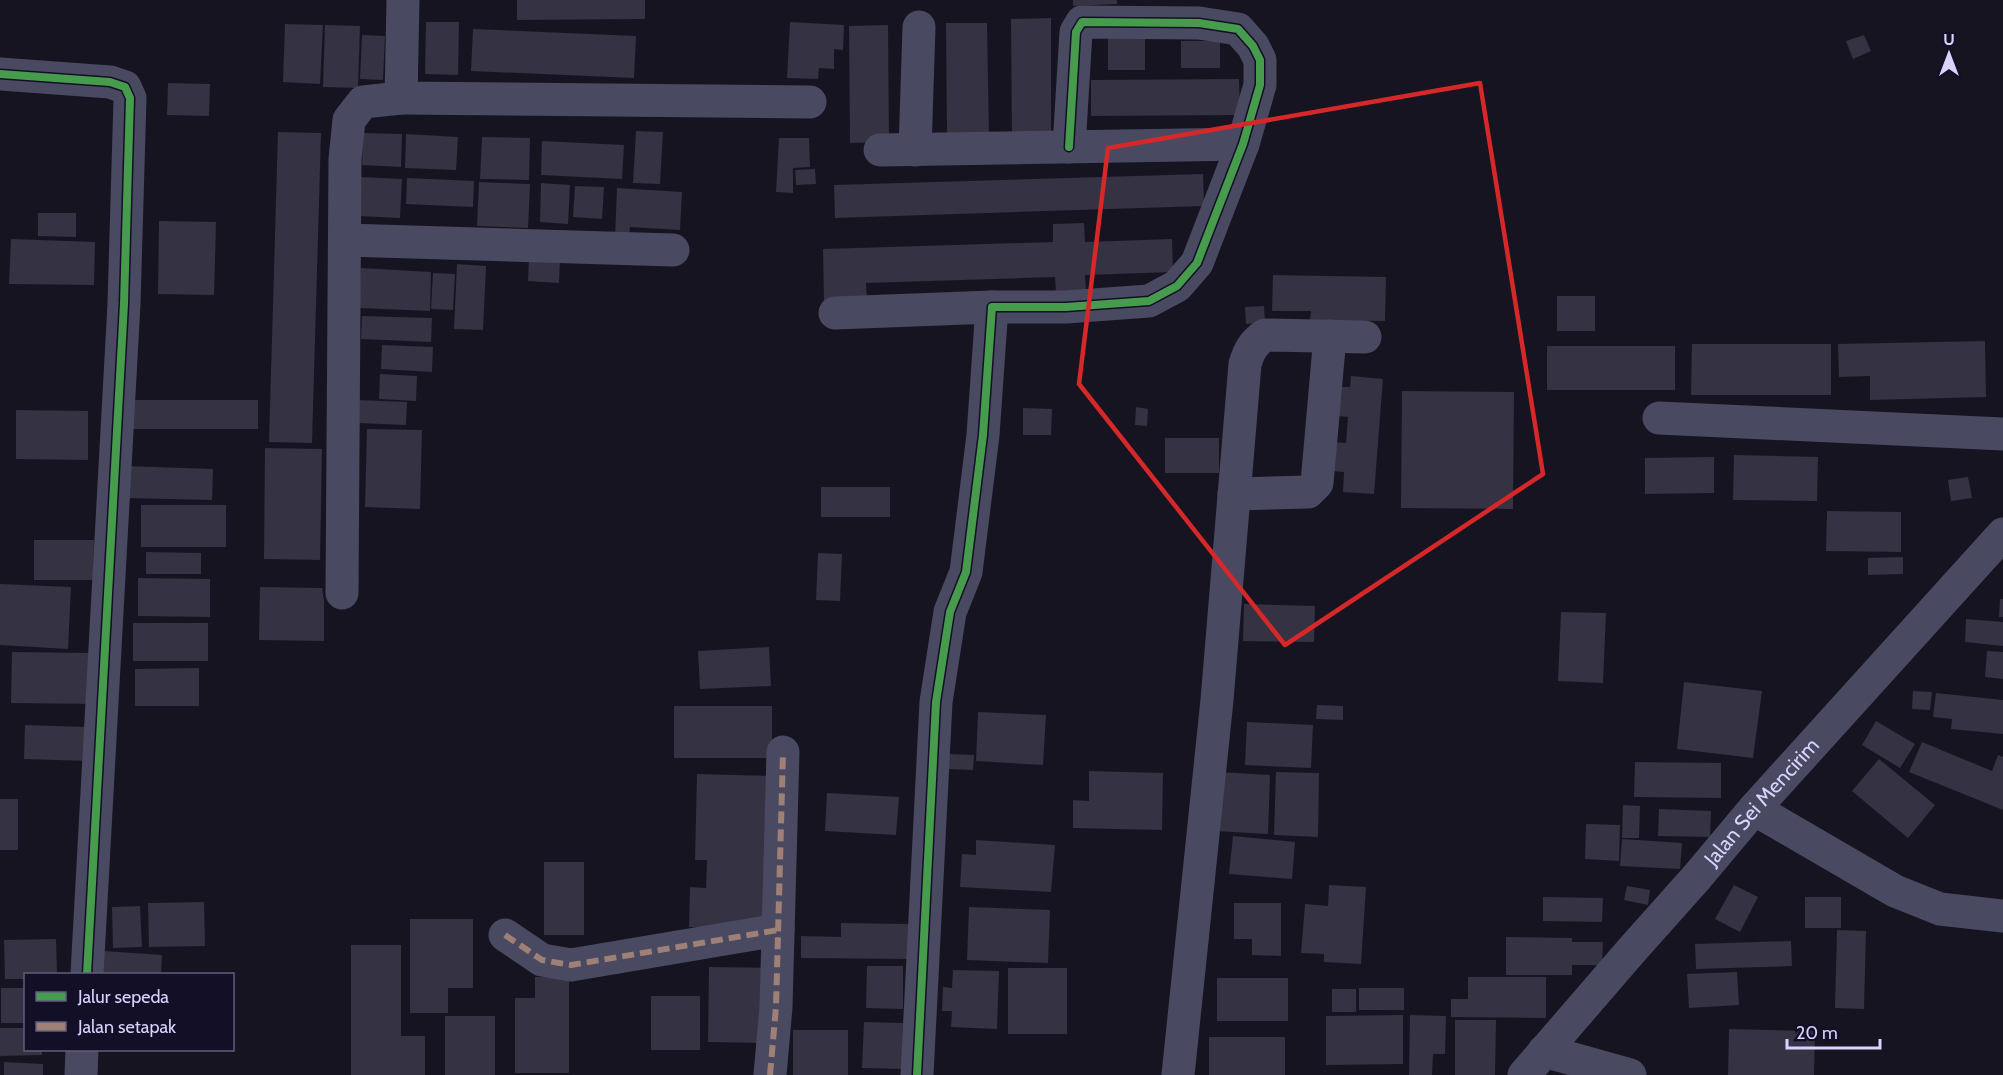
<svg xmlns="http://www.w3.org/2000/svg" width="2003" height="1075" viewBox="0 0 2003 1075" font-family="Cabin,sans-serif">
<style>
.building{fill:#343243}
.lines{fill:none;stroke-linecap:round;stroke-linejoin:round}
.minor{stroke:#4a4962;stroke-width:33}
.quiet{stroke:#9e8076;stroke-width:6;stroke-dasharray:12 6;stroke-linecap:butt}
.cycleway-casing{stroke:#130f26;stroke-width:11}
.cycleway{stroke:#469c4c;stroke-width:8}
.marked{fill:none;stroke:#d62828;stroke-width:4.5;stroke-linejoin:round}
.labels{text-anchor:middle;stroke-width:4.5;stroke-linejoin:round;paint-order:stroke}
.street-label{font-size:21px;fill:#d9d4ff;stroke:#130f26}
</style>
<rect width="100%" height="100%" fill="#161421"/>
<!-- building -->
<g class="building">
<path d="M517 0H645V19L517 20Z"/>
<path d="M1073 0H1117V4L1073 6Z"/>
<path d="M1051 18V135L1012 136 1011 19Z"/>
<path d="M426 22H459L458 75 425 74Z"/>
<path d="M790 22 844 25 843 50 834 49V69L819 68 818 79 787 78Z"/>
<path d="M946 23H987L989 137 947 138Z"/>
<path d="M285 24 323 25 320 84 283 82Z"/>
<path d="M325 25 360 26 358 88 323 87Z"/>
<path d="M888 25 889 142 850 143 849 26Z"/>
<path d="M473 29 636 36 634 78 471 71Z"/>
<path d="M362 35 385 36 383 80 360 79Z"/>
<path d="M1864 35 1871 51 1853 59 1846 41Z"/>
<rect x="1108" y="38" width="37" height="32"/>
<rect x="1181" y="41" width="39" height="27"/>
<path d="M1239 79 1240 115 1091 116V80Z"/>
<path d="M168 83 210 84 209 116 167 115Z"/>
<path d="M636 131 663 132 660 184 633 183Z"/>
<path d="M278 132 321 133 312 443 269 442Z"/>
<path d="M363 133 402 134 401 167 362 165Z"/>
<path d="M406 134 458 137 456 170 405 168Z"/>
<path d="M482 137 530 138 529 180 480 179Z"/>
<path d="M779 138H809L810 167 793 168V193L776 192Z"/>
<path d="M542 141 624 145 622 179 541 175Z"/>
<path d="M815 169 816 184 796 185 795 170Z"/>
<path d="M1203 174 1204 206 835 218 834 185Z"/>
<path d="M360 177 402 179 400 218 358 216Z"/>
<path d="M407 178 474 181 473 207 406 204Z"/>
<path d="M479 182 530 184 528 228 477 226Z"/>
<path d="M541 183 570 185 568 224 540 222Z"/>
<path d="M575 186 604 187 602 219 573 217Z"/>
<path d="M617 188 682 192 680 230 630 227 629 238H615Z"/>
<path d="M38 213H76V237L38 236Z"/>
<path d="M159 221 216 222 214 295 158 294Z"/>
<path d="M1084 223 1085 242 1172 239 1173 272 1085 275 1086 292 1056 293 1055 277 866 283 867 301 824 302 823 249 1053 242V224Z"/>
<path d="M11 239 95 242 94 285 9 284Z"/>
<path d="M529 258 560 259 559 283 528 281Z"/>
<path d="M457 264 486 266 483 330 454 329Z"/>
<path d="M361 268 431 272 430 311 359 308Z"/>
<path d="M433 273 455 274 453 310 431 309Z"/>
<path d="M1273 275 1386 277 1385 321 1310 320 1311 311H1272Z"/>
<rect x="1557" y="296" width="38" height="35"/>
<path d="M1264 306 1265 323 1246 324 1245 307Z"/>
<path d="M362 316 432 318 431 342 361 339Z"/>
<path d="M1985 341 1986 397 1870 400V376L1839 377 1838 344Z"/>
<path d="M1692 344H1831V395H1691Z"/>
<path d="M382 345 433 347 432 372 381 369Z"/>
<rect x="1547" y="346" width="128" height="44"/>
<path d="M380 374 417 376 416 401 379 399Z"/>
<path d="M1351 376 1383 379 1374 494 1343 492 1344 472 1332 471 1334 442 1346 443 1348 417 1338 416 1340 387H1350Z"/>
<path d="M1402 391 1514 392 1513 509 1401 508Z"/>
<rect x="125" y="400" width="133" height="29"/>
<path d="M359 400 407 402 406 425 358 423Z"/>
<path d="M1136 407 1148 409 1147 426 1135 425Z"/>
<path d="M1023 408 1052 409 1051 435H1023Z"/>
<path d="M16 410 88 411V460L16 459Z"/>
<path d="M367 429 422 430 420 509 365 507Z"/>
<rect x="1165" y="438" width="54" height="35"/>
<path d="M265 448 322 449 320 560 264 559Z"/>
<path d="M1734 455 1818 457 1817 501 1733 500Z"/>
<path d="M1714 457V493L1645 494V458Z"/>
<path d="M124 466 213 469 212 500 123 498Z"/>
<path d="M1968 477 1972 498 1951 501 1948 480Z"/>
<rect x="821" y="487" width="69" height="30"/>
<rect x="141" y="505" width="85" height="42"/>
<path d="M1827 511 1901 512V552L1826 551Z"/>
<path d="M34 540H94L93 580H34Z"/>
<path d="M146 552 201 553V574H146Z"/>
<path d="M818 553 842 554 840 601 816 600Z"/>
<path d="M1903 557V574L1868 575V558Z"/>
<path d="M138 578 210 579V617L138 616Z"/>
<path d="M0 584 71 587 68 649 0 645Z"/>
<path d="M260 587 322 588 324 600V641L259 640Z"/>
<path d="M2000 599H2003V617H1999Z"/>
<path d="M1244 604 1315 606 1314 642 1243 641Z"/>
<path d="M1561 612 1606 613 1603 683 1558 681Z"/>
<path d="M1966 619 2003 622V646L1965 642Z"/>
<rect x="133" y="623" width="75" height="38"/>
<path d="M769 647 771 686 700 689 698 651Z"/>
<path d="M1987 651 2003 652V679L1985 677Z"/>
<path d="M12 652 94 653V704L11 703Z"/>
<path d="M199 668V706H135V669Z"/>
<path d="M1684 682 1762 691 1753 758 1677 749Z"/>
<path d="M1913 691 1932 692 1930 710 1912 709Z"/>
<path d="M1936 693 2003 700V734L1951 729 1952 719 1933 717Z"/>
<path d="M1317 705 1343 706V720L1316 719Z"/>
<rect x="674" y="706" width="98" height="52"/>
<path d="M978 712 1046 715 1043 765 976 761Z"/>
<path d="M1876 721 1915 744 1900 768 1862 745Z"/>
<path d="M1247 722 1313 725 1311 768 1245 765Z"/>
<path d="M25 725 88 727 87 761 24 759Z"/>
<path d="M1922 742 1992 771 1998 755 2003 757V810L1909 772Z"/>
<path d="M947 754 974 755 973 770 947 769Z"/>
<path d="M1879 759 1935 805 1908 838 1852 791Z"/>
<path d="M1635 762 1721 763V798L1634 797Z"/>
<path d="M1089 771 1163 773 1162 830 1073 828V800L1089 801Z"/>
<path d="M1218 772 1270 775 1268 834 1215 831Z"/>
<path d="M1276 772 1319 773 1318 837 1274 835Z"/>
<path d="M697 774 777 776 762 929 689 927 690 887 706 888 707 860H695Z"/>
<path d="M827 793 899 797 896 835 825 831Z"/>
<rect x="0" y="799" width="18" height="51"/>
<path d="M1623 805 1640 806 1639 838H1622Z"/>
<path d="M1659 809 1711 811 1710 837 1658 836Z"/>
<path d="M1586 824 1620 825 1619 861 1585 859Z"/>
<path d="M1233 836 1295 842 1292 879 1229 874Z"/>
<path d="M1622 839 1682 843 1680 869 1620 866Z"/>
<path d="M976 840 1055 845 1051 892 960 887 962 854 976 855Z"/>
<rect x="544" y="862" width="40" height="73"/>
<path d="M1329 885 1366 887 1361 964 1324 962V954L1301 953 1305 904 1328 906Z"/>
<path d="M1734 885 1758 897 1740 932 1715 919Z"/>
<path d="M1627 886 1650 890 1648 905 1624 900Z"/>
<path d="M1543 897 1603 898 1602 922 1543 921Z"/>
<rect x="1805" y="897" width="36" height="31"/>
<path d="M204 902 205 946 149 947 148 903Z"/>
<path d="M1234 903H1281V956L1252 955V939H1234Z"/>
<path d="M140 906 142 947 113 948 112 907Z"/>
<path d="M969 907 1050 910 1048 963 967 960Z"/>
<path d="M410 919H473V988H448V1013H410Z"/>
<path d="M841 923 910 924 909 959 801 958V936L841 937Z"/>
<path d="M1837 930 1866 931 1864 1009 1835 1008Z"/>
<path d="M1506 937 1572 938V942H1603L1602 965H1572V975H1506Z"/>
<path d="M56 939 57 974H26V979H5L4 940Z"/>
<path d="M1791 941 1792 966 1696 969 1695 944Z"/>
<path d="M351 945H401V1036H425V1075H351Z"/>
<path d="M104 951 162 955 161 974H102Z"/>
<path d="M867 966H903V1009L866 1008Z"/>
<path d="M709 967 772 968 771 1043 708 1042Z"/>
<rect x="1008" y="968" width="59" height="66"/>
<path d="M953 970 999 971 997 1029 951 1027 952 1011H942L943 987 952 988Z"/>
<path d="M1737 972 1739 1005 1689 1008 1687 974Z"/>
<path d="M535 977H569V1073H515V998H535Z"/>
<path d="M1468 977H1546V1018L1451 1017V999H1468Z"/>
<rect x="1217" y="978" width="71" height="43"/>
<rect x="1" y="988" width="25" height="35"/>
<rect x="1359" y="988" width="45" height="22"/>
<rect x="1332" y="989" width="24" height="23"/>
<rect x="651" y="996" width="49" height="54"/>
<path d="M1403 1015V1064L1326 1065V1016Z"/>
<path d="M1410 1015 1446 1016 1445 1054H1433L1432 1075H1409Z"/>
<rect x="445" y="1016" width="50" height="59"/>
<path d="M1455 1020H1496L1495 1075H1455Z"/>
<path d="M864 1022 903 1023 902 1069 862 1068Z"/>
<path d="M0 1028H26V1050H42V1055L0 1056Z"/>
<path d="M1729 1029 1815 1031 1814 1075H1728Z"/>
<rect x="793" y="1030" width="55" height="45"/>
<rect x="1209" y="1037" width="76" height="38"/>
<path d="M4 1062 43 1064V1075H4Z"/>
</g>
<g class="lines">
<!-- minor -->
<g class="minor">
<path d="M403 0 401 98 810 102"/>
<path d="M0 74 110 82 125 87 130 98 124 304 87 974"/>
<path d="M880 150 1243 144"/>
<path d="M915 150 919 27"/>
<path d="M346 240 673 250"/>
<path d="M835 313 992 307"/>
<path d="M1659 418 2003 434"/>
<path d="M1234 494 1308 492 1317 483 1330 336"/>
<path d="M342 593 345 159 349 120 363 102 401 98"/>
<path d="M1754 809 1895 891 1940 909 2003 916"/>
<path d="M505 935 542 960 571 965 778 930"/>
<path d="M1544 1051 1630 1075"/>
<path d="M81 1075 82 1050"/>
<path d="M770 1075 776 1007 783 752"/>
<path d="M917 1075 936 702 950 612 966 572 983 435 992 307H1066L1149 301 1177 286 1197 263 1243 144 1260 85V60L1253 46 1238 29 1199 23 1082 22 1076 32 1069 147"/>
<path d="M1178 1075 1217 700 1245 364C1249 351 1253 343 1265 335L1365 337"/>
<path id="s1" d="M1524 1075 1631 951 1697 877 1754 809 2003 534"/>
</g>
<!-- quiet -->
<g class="quiet">
<path d="M505 935 542 960 571 965 778 930"/>
<path d="M770 1075 776 1007 783 752"/>
</g>
<defs>
<g id="cycleway">
<path d="M0 74 110 82 125 87 130 98 124 304 87 974"/>
<path d="M917 1075 936 702 950 612 966 572 983 435 992 307H1066L1149 301 1177 286 1197 263 1243 144 1260 85V60L1253 46 1238 29 1199 23 1082 22 1076 32 1069 147"/>
</g>
</defs>
<!-- cycleway casing -->
<use href="#cycleway" class="cycleway-casing"/>
<!-- cycleway -->
<use href="#cycleway" class="cycleway"/>
</g>
<!-- marked area -->
<path class="marked" d="M1480 83 1543 474 1285 645 1079 384 1108 148Z"/>
<g class="labels">
<!-- street labels -->
<g class="street-label">
<text dy="7" stroke="none"><textPath href="#s1" startOffset="362">Jalan Sei Mencirim</textPath></text>
</g>
</g>
<!-- legend -->
<rect x="24" y="973" width="210" height="78" fill="#130f26" stroke="#625e7d" stroke-width="1.5"/>
<rect x="36" y="992" width="30" height="9" fill="#469c4c" stroke="#625e7d" stroke-width="1.5"/>
<text x="78" y="1003" font-size="18" fill="#d9d4ff">Jalur sepeda</text>
<rect x="36" y="1022" width="30" height="9" fill="#9e8076" stroke="#625e7d" stroke-width="1.5"/>
<text x="78" y="1033" font-size="18" fill="#d9d4ff">Jalan setapak</text>
<!-- north arrow -->
<g transform="translate(1949 54)" stroke="#130f26" stroke-width="4.5" paint-order="stroke">
<path d="M0-4.5L10 22L0 15L-10 22Z" fill="#d9d4ff"/>
<text y="-9" font-size="16" font-weight="bold" text-anchor="middle" fill="#d9d4ff">U</text>
</g>
<!-- scale -->
<path d="M1787 1039v9h93v-9" fill="none" stroke="#d9d4ff" stroke-width="3"/>
<text x="1796" y="1039" font-size="18" fill="#d9d4ff" stroke="#130f26" stroke-width="4.5" paint-order="stroke">20 m</text>
</svg>
